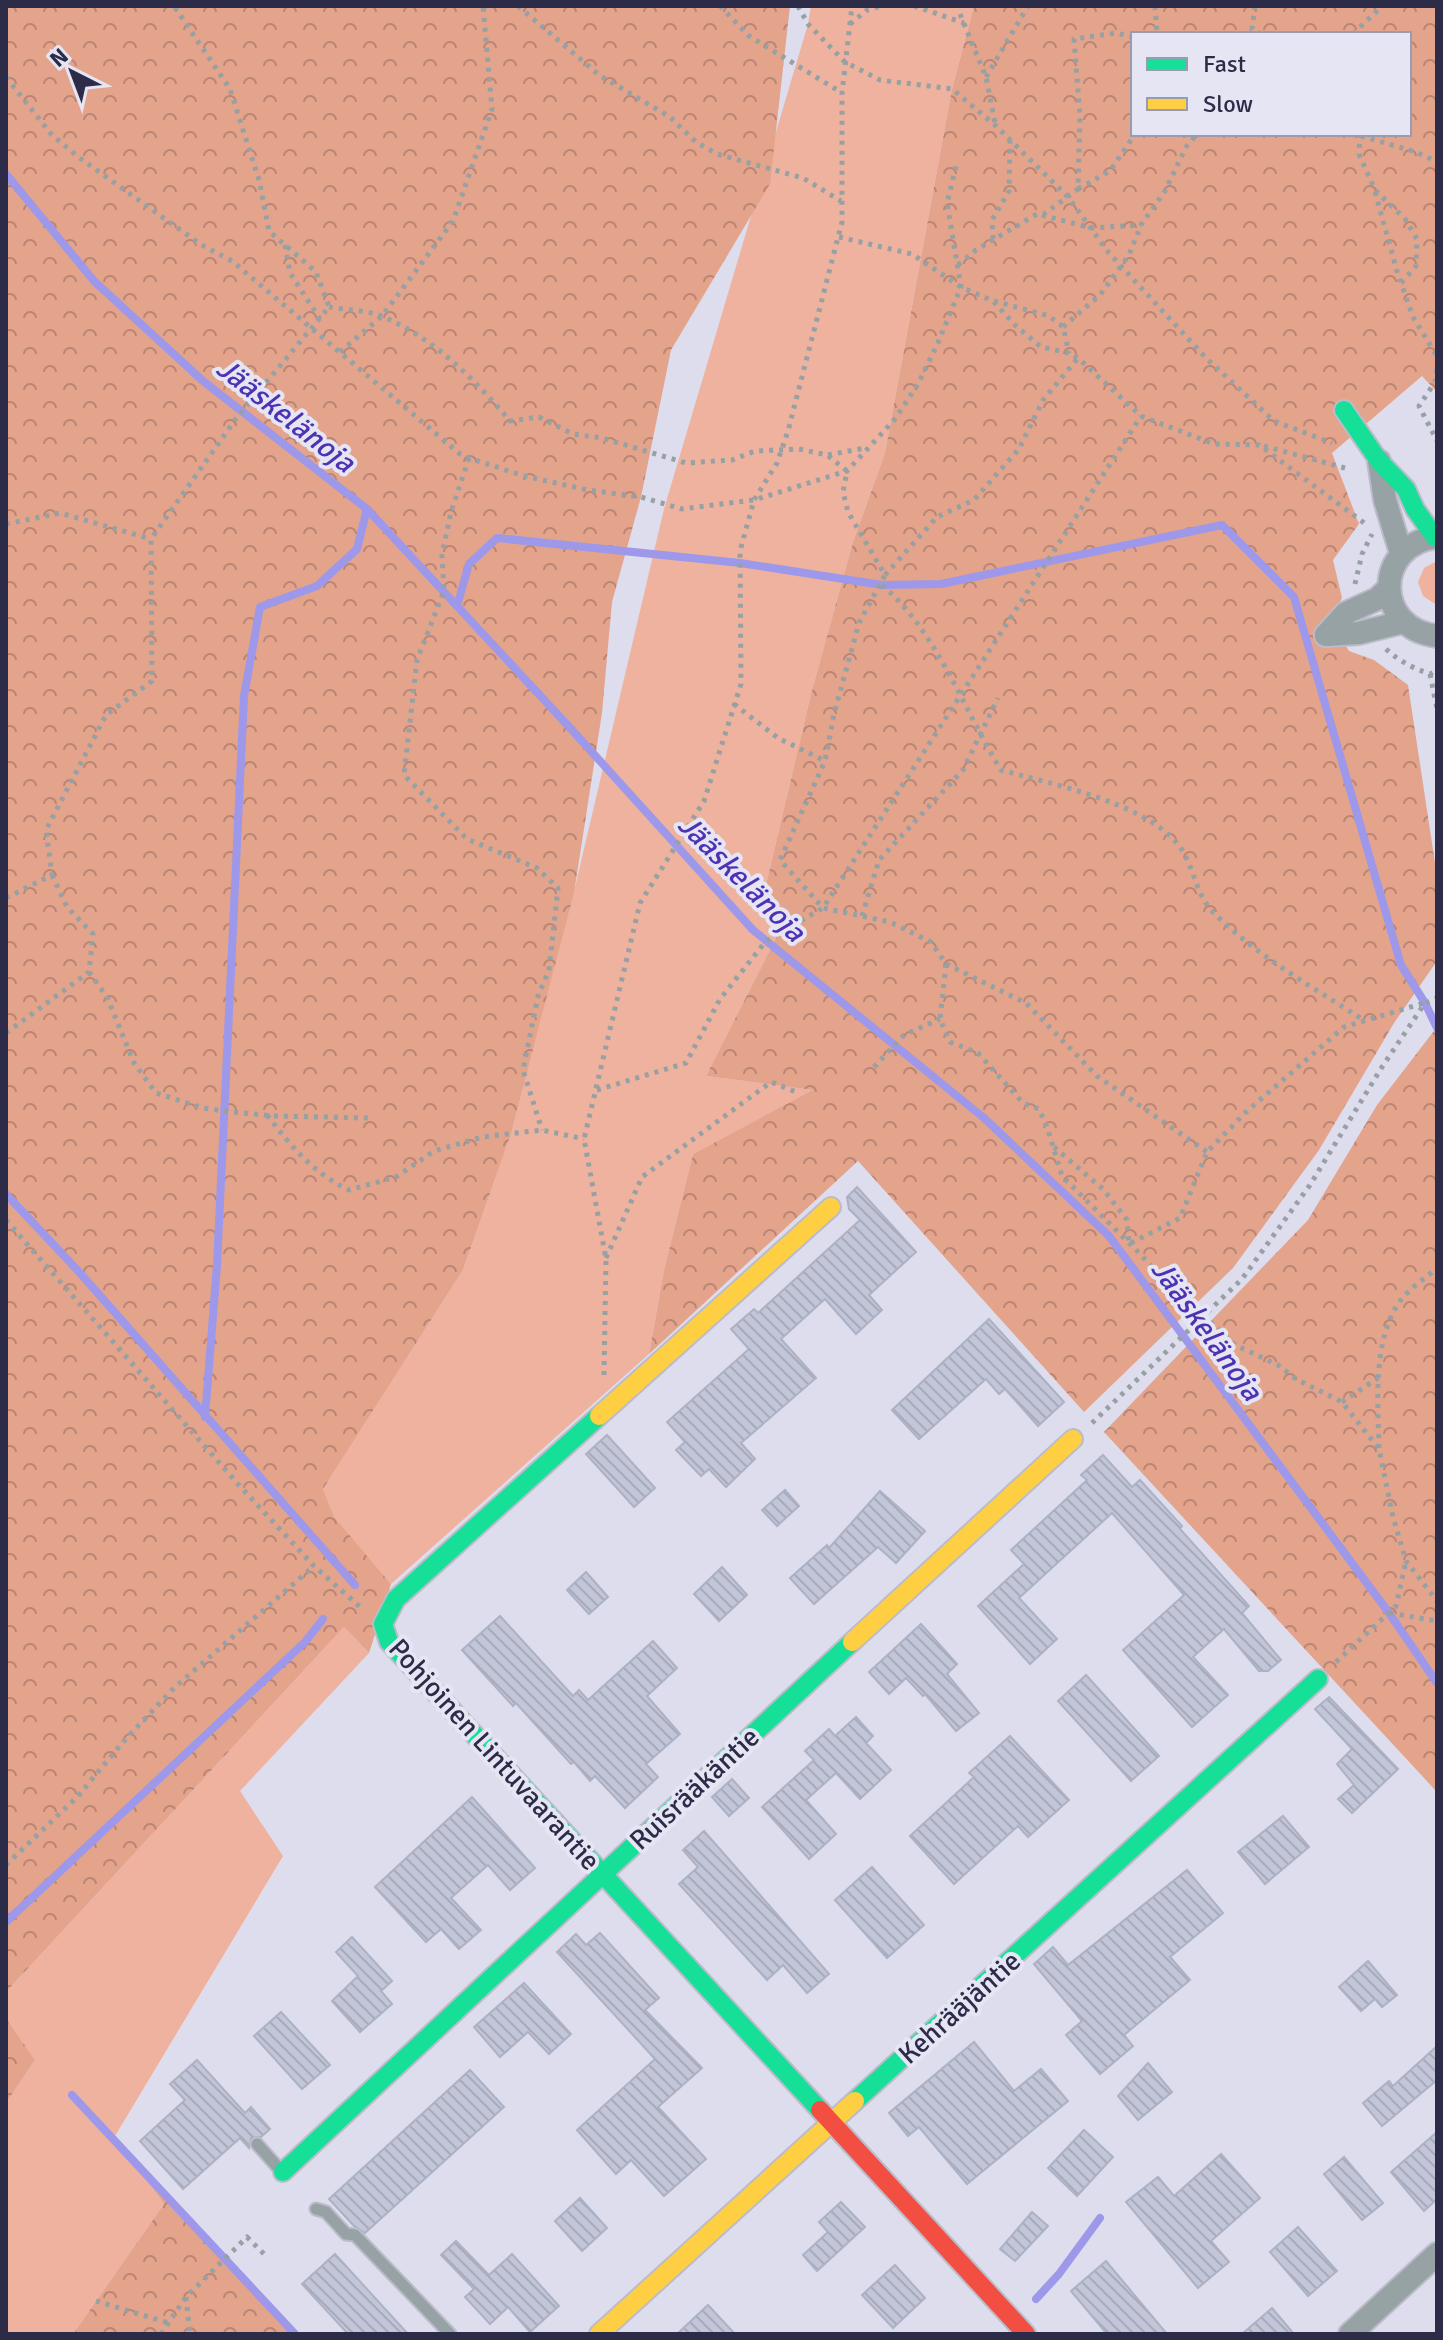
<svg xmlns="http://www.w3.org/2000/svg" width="1443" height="2340" viewBox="0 0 1443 2340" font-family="Signika,sans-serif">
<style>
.grass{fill:#eeb29e}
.forest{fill:url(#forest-crowns);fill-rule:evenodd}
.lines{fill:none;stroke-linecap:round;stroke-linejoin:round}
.stream{stroke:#9d98ea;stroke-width:8}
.building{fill:url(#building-back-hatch);stroke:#acb1c4;stroke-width:2}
.lane-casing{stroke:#bbbbca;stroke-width:15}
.street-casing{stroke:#bbbbca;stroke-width:26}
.fast-casing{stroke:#bbbbca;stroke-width:22}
.slow-casing{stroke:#bbbbca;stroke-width:22}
.jam-casing{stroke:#bbbbca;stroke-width:22}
.path{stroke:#97a1a4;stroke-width:5;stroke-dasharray:4 6;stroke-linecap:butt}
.lane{stroke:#96a2a3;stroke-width:11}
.street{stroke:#96a2a3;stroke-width:22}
.fast{stroke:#16e098;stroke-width:18}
.slow{stroke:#ffcf43;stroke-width:18}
.jam{stroke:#f24e42;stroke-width:18}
.labels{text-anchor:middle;stroke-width:8;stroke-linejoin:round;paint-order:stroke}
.street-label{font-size:28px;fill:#2c2b48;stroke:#e5e5f4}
.water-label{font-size:30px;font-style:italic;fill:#4d33b4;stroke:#e5e5f4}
</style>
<defs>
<pattern id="forest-crowns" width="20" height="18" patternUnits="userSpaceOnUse" patternTransform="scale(2)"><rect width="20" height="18" fill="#e4a38b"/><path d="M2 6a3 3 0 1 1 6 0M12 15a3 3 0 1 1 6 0" fill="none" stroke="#b98574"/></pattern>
<pattern id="building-back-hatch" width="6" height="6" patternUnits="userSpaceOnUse" patternTransform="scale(2)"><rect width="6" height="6" fill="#c2c6d8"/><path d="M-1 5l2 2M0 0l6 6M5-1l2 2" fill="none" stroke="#a7aabb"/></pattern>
</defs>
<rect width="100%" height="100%" fill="#dddded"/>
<!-- grass -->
<g class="grass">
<path d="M811 6H974L952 89 885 453 853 542 811 694 762 902 776 938 706 1076 815 1090 693 1154 664 1270 649 1354 391 1584 333 1517 323 1489 463 1270 511 1134 572 900 664 509 808 24Z"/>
<path d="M1437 561V605L1423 596 1418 582 1424 568Z"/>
<path d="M344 1627 369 1653 240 1791 283 1856 115 2136 164 2204 73 2334H6V2103L35 2060 6 2018V1992Z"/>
</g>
<!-- forest -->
<g class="forest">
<path d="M6 6H790L770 184 671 350 641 497 612 602 602 713 574 893 511 1134 463 1270 323 1489 334 1517 391 1584 369 1653 344 1627 6 1992Z"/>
<path d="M974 6H1437V392L1422 376 1332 453 1359 524 1333 560 1342 598 1330 620 1349 651 1374 660 1408 685 1437 876V961L1394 1023 1319 1150 1233 1268 1084 1412 858 1161 649 1354 664 1270 693 1154 813 1090 706 1076 776 938 762 902 811 694 853 542 885 453 952 89ZM1133 34H1409V134H1133Z"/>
<path d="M1437 1027V1792L1104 1432 1308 1220 1377 1105Z"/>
<path d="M6 2018 35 2060 6 2103Z"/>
<path d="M115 2136 295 2334H73L164 2204Z"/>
</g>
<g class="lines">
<!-- stream -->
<g class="stream">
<path d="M6 174 94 281 203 381 367 509 572 730 753 930 984 1118 1109 1236 1389 1613 1437 1683"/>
<path d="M457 606 469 564 497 538 740 563 882 585 941 584 1222 525 1294 597 1401 965 1425 1003 1437 1028"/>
<path d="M6 1194 80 1273 355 1585"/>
<path d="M205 1417 217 1265 244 696 260 607 317 586 357 549 367 509"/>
<path d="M6 1922 305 1642 323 1619"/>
<path d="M72 2095 295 2334"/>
<path d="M1036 2299 1059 2274 1100 2218"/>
</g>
</g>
<!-- building -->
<g class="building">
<path d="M857 1187 916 1252 869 1295 882 1310 856 1334 825 1299 781 1339 816 1378 741 1443 755 1459 726 1487 709 1469 701 1476 676 1450 685 1442 667 1422 749 1349 731 1329 754 1309 758 1313 860 1220 849 1209 847 1197Z"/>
<path d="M989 1319 1064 1402 1038 1426 1005 1389 999 1394 986 1379 919 1439 892 1410Z"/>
<path d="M607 1435 655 1488 634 1507 586 1454Z"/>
<path d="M1103 1455 1132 1487 1140 1480 1182 1526 1180 1529 1249 1606 1242 1613 1281 1660 1268 1671H1259L1224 1629 1193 1657 1228 1695 1192 1727 1123 1650 1184 1595 1112 1513 1019 1598 1057 1639 1030 1664 978 1606 1024 1564 1011 1550 1087 1480 1081 1475Z"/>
<path d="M785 1490 799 1506 777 1526 762 1510Z"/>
<path d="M880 1491 925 1531 896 1563 878 1547 814 1604 790 1578 827 1545 829 1548Z"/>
<path d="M722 1567 747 1595 719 1621 694 1594Z"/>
<path d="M586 1572 608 1597 589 1614 567 1590Z"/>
<path d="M500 1616 573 1696 579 1690 588 1700 653 1641 677 1668 647 1696 680 1734 646 1764 658 1777 625 1808 595 1776 590 1781 574 1762 571 1764 516 1703 513 1706 462 1650Z"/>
<path d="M921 1624 957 1664 947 1674 979 1713 956 1731 925 1694 923 1696 906 1678 889 1694 869 1672Z"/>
<path d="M1086 1675 1159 1756 1131 1781 1058 1701Z"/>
<path d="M1329 1697 1398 1769 1352 1813 1338 1799 1354 1785 1337 1764 1352 1749 1315 1709Z"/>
<path d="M856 1717 873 1736 866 1743 891 1770 860 1799 836 1773 806 1800 836 1834 809 1859 762 1807 814 1760 805 1751 829 1729 835 1736Z"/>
<path d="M1010 1736 1069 1800 1028 1837 1018 1826 954 1884 910 1836 974 1777 969 1773Z"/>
<path d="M732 1779 749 1798 729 1816 712 1797Z"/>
<path d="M472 1797 535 1868 510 1890 488 1865 451 1898 481 1930 459 1949 441 1929 426 1942 375 1887Z"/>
<path d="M1283 1816 1309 1847 1265 1884 1238 1852Z"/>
<path d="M704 1831 829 1974 807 1993 783 1965 767 1980 679 1884 698 1867 683 1850Z"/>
<path d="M872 1867 924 1925 887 1958 835 1900Z"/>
<path d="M1187 1870 1223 1913 1170 1957 1190 1980 1124 2035 1133 2046 1100 2074 1066 2035 1082 2021 1034 1964 1053 1947 1068 1965Z"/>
<path d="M600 1933 659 1998 645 2010 702 2068 658 2107 706 2159 664 2196 631 2160 616 2174 577 2130 655 2059 557 1952 576 1934 586 1945Z"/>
<path d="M352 1937 392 1981 381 1991 392 2004 360 2032 332 2001 358 1976 336 1952Z"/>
<path d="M1368 1961 1397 1995 1382 2007 1375 1999 1361 2011 1339 1987Z"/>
<path d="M524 1983 571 2034 549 2054 528 2032 500 2057 474 2027Z"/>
<path d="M281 2012 330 2065 302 2089 254 2036Z"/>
<path d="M974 2042 1014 2091 1041 2069 1068 2101 967 2184 919 2127 908 2136 889 2113Z"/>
<path d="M1437 2046V2080L1382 2126 1363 2103 1389 2081 1393 2086Z"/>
<path d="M197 2060 245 2113 251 2107 270 2129 261 2137 251 2138 249 2148 240 2138 183 2189 140 2141 185 2100 170 2084Z"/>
<path d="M1148 2063 1172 2092 1138 2120 1118 2096Z"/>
<path d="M470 2070 504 2107 365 2233 354 2226 329 2199Z"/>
<path d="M1084 2130 1113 2157 1077 2196 1048 2168Z"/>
<path d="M1437 2132V2199L1424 2211 1391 2172Z"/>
<path d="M1221 2154 1260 2198 1211 2241 1229 2262 1198 2288 1126 2202 1158 2177 1174 2196Z"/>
<path d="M1344 2157 1383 2203 1362 2220 1324 2174Z"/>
<path d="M580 2198 607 2228 582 2251 555 2221Z"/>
<path d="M841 2202 865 2227 817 2271 803 2255 828 2232 819 2222Z"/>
<path d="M1032 2212 1048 2226 1015 2261 1000 2249Z"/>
<path d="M1298 2227 1337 2271 1308 2296 1270 2252Z"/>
<path d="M456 2241 489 2275 512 2254 559 2306 530 2332 508 2307 490 2324 465 2297 474 2289 441 2255Z"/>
<path d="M335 2254 408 2334H348L302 2284Z"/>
<path d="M1106 2261 1167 2334H1107L1071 2291Z"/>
<path d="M895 2265 925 2298 893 2328 862 2295Z"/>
<path d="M708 2305 735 2334H677Z"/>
<path d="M1272 2308 1294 2334H1242Z"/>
</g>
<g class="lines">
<defs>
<g id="lane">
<path d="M257 2144 282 2172"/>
<path d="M316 2209 326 2212 346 2234 355 2235 450 2334"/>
</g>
<g id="street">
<path d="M1379 461 1385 500 1401 553"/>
<path d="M1437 537C1374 544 1373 629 1437 636"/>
<path d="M1326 635 1346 613 1377 599 1389 588"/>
<path d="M1326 635 1359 633 1403 622"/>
<path d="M1350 2334 1437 2254"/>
</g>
<g id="fast">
<path d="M1344 410 1379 461 1406 489 1415 509 1435 537"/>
<path d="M599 1416 396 1599 383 1624 389 1642 820 2110"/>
<path d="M855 2101 1318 1679"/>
<path d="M283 2172 852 1642"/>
</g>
<g id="slow">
<path d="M599 1416 831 1207"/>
<path d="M852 1642 1073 1439"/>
<path d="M599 2334 855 2101"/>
</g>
<path id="jam" d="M820 2110 1026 2334"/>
</defs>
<!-- lane casing -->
<use href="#lane" class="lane-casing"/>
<!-- street casing -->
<use href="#street" class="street-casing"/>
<!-- fast casing -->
<use href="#fast" class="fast-casing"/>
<!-- slow casing -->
<use href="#slow" class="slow-casing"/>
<!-- jam casing -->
<use href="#jam" class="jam-casing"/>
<!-- path -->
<g class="path">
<path d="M518 6 599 75 670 117 696 142 717 154 803 178 841 201"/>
<path d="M720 6 749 36 842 93"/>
<path d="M798 6 808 24 845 62 880 80 952 89 995 125 1068 197 1109 253 1206 358 1274 421 1332 443"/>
<path d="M914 6 964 23"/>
<path d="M1155 6 1157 34"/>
<path d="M1255 6 1252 29 1261 34"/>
<path d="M960 14 986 77 995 123"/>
<path d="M850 24 867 10 882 6"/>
<path d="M1353 34 1382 6"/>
<path d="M6 77 51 134 77 156 200 244 232 261 460 454 469 458 524 476 588 490 641 497 682 509 754 500 847 471 895 419 918 384 937 345 961 287 947 203 957 163"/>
<path d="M986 77 1028 6"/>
<path d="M1360 134 1359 154 1375 190 1405 219 1417 239 1416 266 1401 283 1413 317 1437 356"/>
<path d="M1361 136 1416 152 1437 162"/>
<path d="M1078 189 1110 171 1135 134"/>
<path d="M1375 192 1400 282"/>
<path d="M1042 215 1091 228 1141 225"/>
<path d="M839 237 912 254 961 287 993 301 1015 325 1041 347 1069 353 1078 358 1141 416 1214 444 1259 445 1367 525"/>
<path d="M993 239 992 220 1009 191 1010 141"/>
<path d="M285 245 290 273 320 319"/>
<path d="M958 265 976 250 1037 214H1044L1078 189 1080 116 1074 39 1116 33 1133 37"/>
<path d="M994 301 1049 316 1063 327 1069 353"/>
<path d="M329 307C346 310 368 310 384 317 436 340 474 379 510 421L539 417 573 434 602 438 686 463 732 460 755 451 799 449 827 455 847 471 843 492 848 512 885 575 859 623 834 714 825 761 780 860 823 908 890 922 931 942 946 964 940 1019 950 1042 978 1053 1023 1103 1039 1109 1047 1127 1062 1176 1142 1256 1166 1282 1195 1323"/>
<path d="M1063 327 1100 295 1129 255 1141 225 1165 191 1186 147 1197 134"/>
<path d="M340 352 382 316 453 221 492 109 483 6"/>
<path d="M1437 369 1435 382 1419 406 1437 441"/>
<path d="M1264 446 1345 468"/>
<path d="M828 455 865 448"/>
<path d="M469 458 451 512 442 555 444 591 417 660 404 775 467 839 537 868 558 888 549 970 538 996 523 1070 542 1130"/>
<path d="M6 524 60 513 151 539"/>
<path d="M885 575 937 517 974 500 1019 449 1043 400 1078 358"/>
<path d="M1355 584 1362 554 1372 534"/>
<path d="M882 585C938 633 963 709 1001 770 1052 784 1140 802 1175 841 1193 859 1194 892 1212 911 1256 956 1313 987 1365 1021"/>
<path d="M1386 649C1399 661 1413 668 1430 674L1437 671"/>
<path d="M1430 674 1437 709"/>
<path d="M734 704 778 738 825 761"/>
<path d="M6 898 52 875 46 830 106 715 152 681 151 539 235 420 329 307 316 272 269 231 259 180 230 89 174 6"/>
<path d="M862 916 879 860 963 770 998 698"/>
<path d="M946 964 1026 1003 1097 1076 1207 1152"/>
<path d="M89 972 107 997 134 1063 156 1093 203 1108 224 1111 274 1116 370 1118"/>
<path d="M6 1033 89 972 93 934 67 907 52 875"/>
<path d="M874 1067 904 1035 940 1019"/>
<path d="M597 1090 686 1063 720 999 766 941 823 908 1141 416"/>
<path d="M267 1115C291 1146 313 1173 349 1190L396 1177 434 1151 482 1137 542 1130 584 1139"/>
<path d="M1054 1147 1103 1189 1127 1220 1129 1244 1180 1218 1207 1152 1246 1112 1344 1027 1424 1003"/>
<path d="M6 1220 237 1483 314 1566 360 1607"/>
<path d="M606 1258 642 1177 771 1082 796 1092"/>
<path d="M1203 1315 1235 1345 1278 1365 1296 1379 1342 1402 1379 1449 1393 1517 1406 1561 1437 1601"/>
<path d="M604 1375 606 1259 584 1139 640 903 704 801 741 684 740 551 754 500 777 463 788 431 842 222V93L852 6"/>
<path d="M1342 1402 1378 1378"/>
<path d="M1092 1423 1242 1279 1310 1185 1382 1067 1425 1003 1437 998"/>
<path d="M1379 1448C1378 1404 1372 1340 1400 1301 1409 1289 1425 1278 1437 1268"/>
<path d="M1390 1613 1437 1621"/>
<path d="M1336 1662 1396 1606 1406 1561"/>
<path d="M6 1865 78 1796 123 1742 174 1688 314 1566"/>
<path d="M186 2297 190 2334"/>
<path d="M96 2301 169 2323"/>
<path d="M161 2334 186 2297 247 2237 265 2255"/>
</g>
<!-- lane -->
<use href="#lane" class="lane"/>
<!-- street -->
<use href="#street" class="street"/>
<!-- fast -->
<use href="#fast" class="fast"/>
<!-- slow -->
<use href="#slow" class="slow"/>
<!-- jam -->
<use href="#jam" class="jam"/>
</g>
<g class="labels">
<!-- street labels -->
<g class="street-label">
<text transform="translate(495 1754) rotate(48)" y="10">Pohjoinen Lintuvaarantie</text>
<text transform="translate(694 1788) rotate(-43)" y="10">Ruisrääkäntie</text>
<text transform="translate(959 2007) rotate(-42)" y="10">Kehrääjäntie</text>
</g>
<!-- water labels -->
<g class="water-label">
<text transform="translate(286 415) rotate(38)" y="10">Jääskelänoja</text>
<text transform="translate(742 878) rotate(45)" y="10">Jääskelänoja</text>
<text transform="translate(1207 1330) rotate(54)" y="10">Jääskelänoja</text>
</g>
</g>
<!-- border -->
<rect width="1443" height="2340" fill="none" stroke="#2c2b48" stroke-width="16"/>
<!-- legend -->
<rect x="1131" y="32" width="280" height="104" fill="#e5e5f4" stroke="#9b9baf" stroke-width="2"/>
<rect x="1147" y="58" width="40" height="12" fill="#16e098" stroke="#9b9baf" stroke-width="2"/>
<text x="1203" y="72" font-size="24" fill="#2c2b48">Fast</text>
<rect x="1147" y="98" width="40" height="12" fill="#ffcf43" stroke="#9b9baf" stroke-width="2"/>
<text x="1203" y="112" font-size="24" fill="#2c2b48">Slow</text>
<!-- north arrow -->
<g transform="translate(72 72) rotate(318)" stroke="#e5e5f4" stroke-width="6" paint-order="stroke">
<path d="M0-6L14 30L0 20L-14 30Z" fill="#2c2b48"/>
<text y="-12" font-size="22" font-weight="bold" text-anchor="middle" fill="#2c2b48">N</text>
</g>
</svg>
